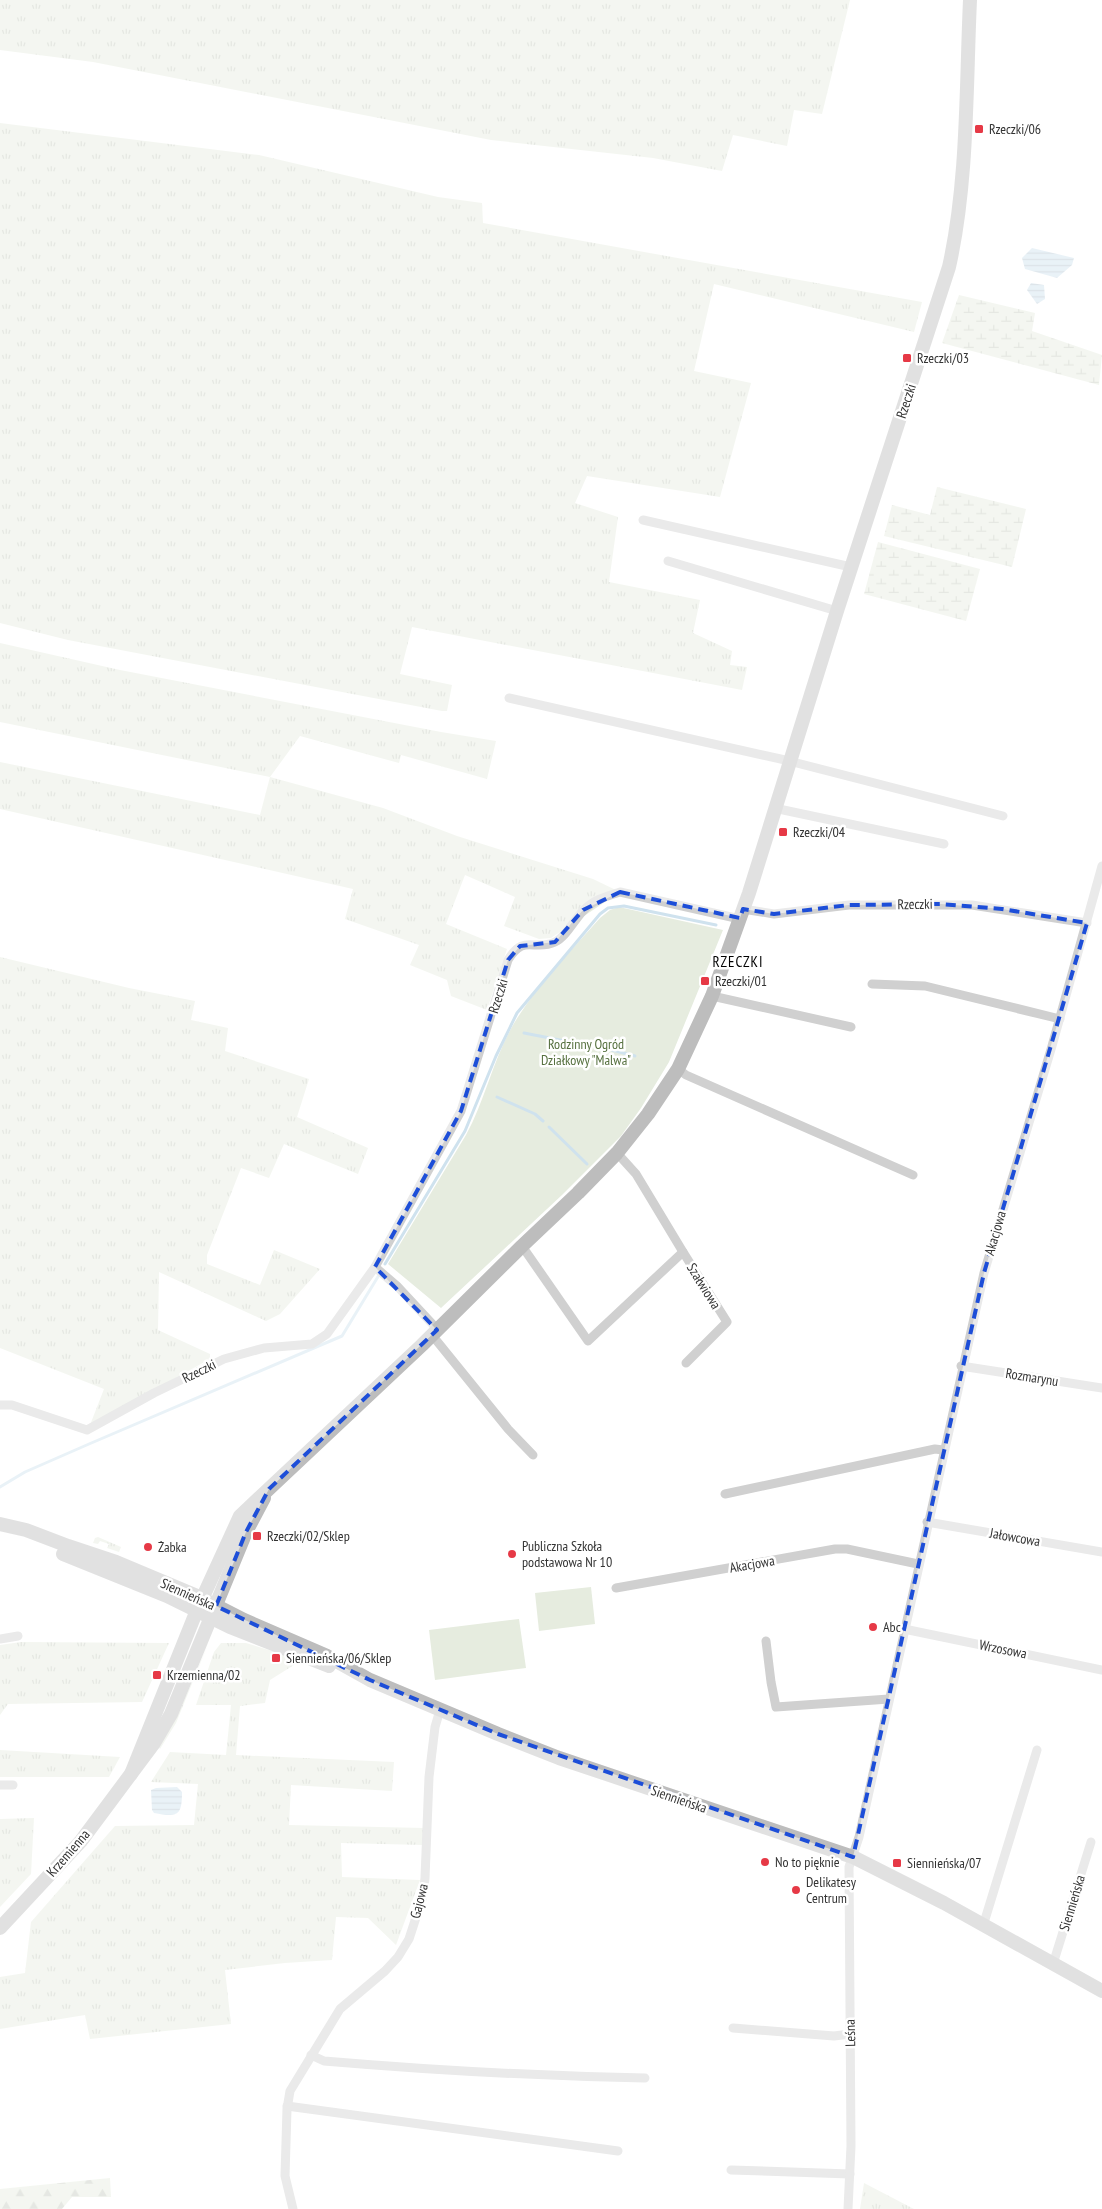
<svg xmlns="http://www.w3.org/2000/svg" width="1102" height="2209" viewBox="0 0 1102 2209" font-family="'PT Sans Narrow',sans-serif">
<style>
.grass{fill:url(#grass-tufts)}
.forest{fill:url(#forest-firs)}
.wetland{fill:url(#wetland-marsh)}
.garden{fill:#e6ecdf}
.water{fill:url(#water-rules)}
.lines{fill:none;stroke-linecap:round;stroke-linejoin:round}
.stream{stroke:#cfe2ee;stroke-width:3}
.street{stroke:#d0d0d0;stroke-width:9}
.secondary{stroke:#bdbdbd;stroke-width:14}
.marked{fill:none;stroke:#1d4ed8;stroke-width:4;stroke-dasharray:10 6;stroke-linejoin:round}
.poi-dot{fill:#e63946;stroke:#fff;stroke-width:2}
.labels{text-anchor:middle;stroke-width:5;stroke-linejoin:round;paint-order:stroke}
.poi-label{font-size:14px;fill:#333;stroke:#fff;text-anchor:start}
.street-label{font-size:14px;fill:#333;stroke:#fff}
.park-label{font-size:14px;fill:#56703f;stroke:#fff}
.neighbourhood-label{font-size:15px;letter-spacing:1px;fill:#000;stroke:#fff}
</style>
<defs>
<pattern id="grass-tufts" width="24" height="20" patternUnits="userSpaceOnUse" patternTransform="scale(1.25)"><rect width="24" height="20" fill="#e6ecdf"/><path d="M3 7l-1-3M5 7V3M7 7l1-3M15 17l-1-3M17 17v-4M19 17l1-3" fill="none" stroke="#c6cbc0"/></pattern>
<pattern id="forest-firs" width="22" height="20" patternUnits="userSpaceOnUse" patternTransform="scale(1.25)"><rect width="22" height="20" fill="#e6ecdf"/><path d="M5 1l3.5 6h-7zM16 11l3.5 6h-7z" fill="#c6cbc0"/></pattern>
<pattern id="wetland-marsh" width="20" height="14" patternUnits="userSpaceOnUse" patternTransform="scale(1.25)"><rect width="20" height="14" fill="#e6ecdf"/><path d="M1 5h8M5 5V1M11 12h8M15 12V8" fill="none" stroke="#c6cbc0"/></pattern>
<pattern id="water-rules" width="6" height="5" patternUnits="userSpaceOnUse" patternTransform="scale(1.25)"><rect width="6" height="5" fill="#cfe2ee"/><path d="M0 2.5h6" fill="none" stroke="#b2c2cd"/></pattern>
</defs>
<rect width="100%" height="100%" fill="#fff"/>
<!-- grass -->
<g class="grass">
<path d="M0 0H850L822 114 794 110 787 146 733 135 722 171 653 158 491 140 93 62 0 50Z"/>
<path d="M0 123 259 155 438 197 482 203 483 223 922 302 914 332 714 284 694 371 751 383 720 497 587 476 575 503 618 517 609 582 700 600 693 633 732 651 730 665 747 667 742 690 412 627 400 674 452 685 447 711H442L68 640 0 623Z"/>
<path d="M0 643 120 670 441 732 496 741 487 779 401 755 399 763 300 736 270 777 383 808 457 836 593 879 620 892 551 938 539 939 504 926 515 897 465 875 446 924 507 949 487 1010 451 996 447 980 410 965 419 945 345 919 353 889 0 809V762L260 815 270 777 0 722Z"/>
<path d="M0 957 129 988 195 1001 191 1020 228 1028 225 1051 309 1079 297 1117 368 1148 358 1174 284 1144 269 1178 241 1168 207 1255V1264L260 1285 274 1250 320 1269 280 1314 266 1321 159 1272 158 1330 210 1354V1359L90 1425 104 1389 0 1348Z"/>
<path d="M98 1537 121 1547 119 1552 107 1548 109 1544 100 1541 98 1544 93 1543 95 1538Z"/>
<path d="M21 1642 169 1643 142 1702 8 1704 0 1715V1645Z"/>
<path d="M209 1642 176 1723 160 1749 159 1747 179 1712Z"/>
<path d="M221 1643H246L302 1660 270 1680 265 1703 240 1706 236 1755 394 1762 392 1791 291 1785 289 1825 424 1828 423 1845 341 1843 342 1877 420 1880 396 1945 368 1918 336 1917 332 1960 285 1963 225 1970 231 2024 90 2039 85 2015 0 2029V1977L25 1973 31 1922 115 1826 194 1825 198 1784 151 1782 170 1752 226 1755 231 1705H196L214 1652Z"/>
<path d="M0 1750 120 1757 109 1777H0Z"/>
<path d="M34 1818 31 1874 0 1907V1819Z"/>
<path d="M864 2183 914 2209H860Z"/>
</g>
<!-- forest -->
<path class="forest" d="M110 2178 111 2197H72L62 2209H0V2189Z"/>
<!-- wetland -->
<g class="wetland">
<path d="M959 295 1035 313 1032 331 1102 355 1099 385 942 343Z"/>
<path d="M937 487 1026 509 1012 567 884 536 892 505 930 515Z"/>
<path d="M878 542 980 569 966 621 864 594Z"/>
</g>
<!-- garden -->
<g class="garden">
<path d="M619 907 723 930 669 1062 641 1108 621 1136 562 1195 441 1308 388 1264 466 1135C485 1100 493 1060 513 1025 536 986 570 952 600 918L610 910Z"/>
<path d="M591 1587 595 1624 539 1631 535 1593Z"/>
<path d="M519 1619 526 1668 435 1680 429 1630Z"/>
</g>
<!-- water -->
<g class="water">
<path d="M1032 248 1074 258 1072 265 1057 278 1025 269 1022 258Z"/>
<path d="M1031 283 1044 285 1045 299 1037 304 1027 290Z"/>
<path d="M177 1787 182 1792C182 1815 178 1818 154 1813L152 1810 151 1790 156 1788Z"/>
</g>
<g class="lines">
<!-- stream -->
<g class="stream">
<path d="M524 1033 601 1048"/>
<path d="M608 1049 635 1056"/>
<path d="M497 1097 535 1114 543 1121"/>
<path d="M549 1127 587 1164"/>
<path d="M385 1264 465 1131 496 1056 517 1013 600 914 608 908 624 906 716 925"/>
<path d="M0 1487 25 1472 89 1444 342 1336 379 1275"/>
</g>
<!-- street -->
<g class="street">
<path d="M643 520 851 567"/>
<path d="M668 561 837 611"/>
<path d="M509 698 785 760 1003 816"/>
<path d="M774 808 944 844"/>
<path d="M743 909 774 914 849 905H972L1087 923"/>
<path d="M872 984 925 986 1060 1019"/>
<path d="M712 996 851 1027"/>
<path d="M678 1069 686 1075 913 1175"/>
<path d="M617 1153 636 1174 683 1252 727 1322 686 1363"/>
<path d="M522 1246 588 1341 683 1252"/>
<path d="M375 1267 398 1287 437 1329"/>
<path d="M432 1335 508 1429 533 1455"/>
<path d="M961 1366 1102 1388"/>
<path d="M0 1405H12L87 1430 154 1393 224 1359 264 1348 312 1344 327 1334 375 1267 461 1111 508 960C524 933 534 952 555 942 566 937 574 920 583 911 593 900 607 896 620 892L740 919"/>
<path d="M725 1494 935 1449 943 1450"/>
<path d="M927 1522 1102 1552"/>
<path d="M616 1588 835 1549H847L918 1564"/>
<path d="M904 1629 1102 1670"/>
<path d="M0 1639 18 1636"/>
<path d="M766 1641 771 1682 776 1707 889 1699"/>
<path d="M0 1785H13"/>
<path d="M983 1926 1037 1750"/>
<path d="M1053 1964 1091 1842"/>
<path d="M733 2028 834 2036 850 2034"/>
<path d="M311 2055 324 2061C430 2070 537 2076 645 2078"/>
<path d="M287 2106 618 2151"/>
<path d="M731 2170 850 2174"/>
<path d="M293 2209 285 2176 287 2109 290 2091 340 2009 385 1971 398 1957 409 1939 423 1896 425 1878 429 1777 435 1727 440 1710"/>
<path d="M848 2209 851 2146 849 1867 859 1837 984 1273 1052 1046 1102 866"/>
</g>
<!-- secondary -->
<g class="secondary">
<path d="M0 1524 26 1530 68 1546 116 1562 197 1596 244 1620 327 1656 370 1680 498 1734 559 1758 853 1857 944 1903 1102 1991"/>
<path d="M63 1554 167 1596 230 1627 329 1666"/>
<path d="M131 1774 197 1610 240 1516 422 1345 522 1246 578 1193 617 1153 648 1114 678 1069 712 996 749 893 837 611 949 267C968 183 966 86 970 0"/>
<path d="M0 1928 81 1841 154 1743 171 1714 246 1532 264 1498"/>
</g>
</g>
<!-- marked area -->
<path d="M0 0H1102V2209H0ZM620 892 740 918 743 909 774 914 849 905 941 904 1002 909 1087 923 984 1273 853 1857 498 1734 370 1680 216 1606 246 1532 269 1489 437 1330 375 1267 461 1111 508 960 520 946 555 942 583 910Z" fill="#fff" fill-opacity=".55" fill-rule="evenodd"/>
<path class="marked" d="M620 892 740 918 743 909 774 914 849 905 941 904 1002 909 1087 923 984 1273 853 1857 498 1734 370 1680 216 1606 246 1532 269 1489 437 1330 375 1267 461 1111 508 960 520 946 555 942 583 910Z"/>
<!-- markers -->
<g class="poi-dot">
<rect x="974" y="124" width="10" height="10" rx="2.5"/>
<rect x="902" y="353" width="10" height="10" rx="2.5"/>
<rect x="778" y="827" width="10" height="10" rx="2.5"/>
<rect x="700" y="976" width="10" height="10" rx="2.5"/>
<rect x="252" y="1531" width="10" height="10" rx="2.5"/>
<circle cx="148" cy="1547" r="5"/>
<circle cx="512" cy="1554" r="5"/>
<circle cx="873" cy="1627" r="5"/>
<rect x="271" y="1653" width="10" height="10" rx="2.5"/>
<rect x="152" y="1670" width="10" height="10" rx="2.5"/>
<circle cx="765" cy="1862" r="5"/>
<rect x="892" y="1858" width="10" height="10" rx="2.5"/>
<circle cx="796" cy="1890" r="5"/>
</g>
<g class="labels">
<!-- poi labels -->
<g class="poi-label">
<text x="989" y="134">Rzeczki/06</text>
<text x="917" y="363">Rzeczki/03</text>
<text x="793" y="837">Rzeczki/04</text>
<text x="715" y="986">Rzeczki/01</text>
<text x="267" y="1541">Rzeczki/02/Sklep</text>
<text x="522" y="1551">Publiczna Szkoła<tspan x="522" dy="16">podstawowa Nr 10</tspan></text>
<text x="158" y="1552">Żabka</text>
<text x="883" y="1632">Abc</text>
<text x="286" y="1663">Siennieńska/06/Sklep</text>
<text x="167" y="1680">Krzemienna/02</text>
<text x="775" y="1867">No to pięknie</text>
<text x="907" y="1868">Siennieńska/07</text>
<text x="806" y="1887">Delikatesy<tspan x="806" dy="16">Centrum</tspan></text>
</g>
<!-- street labels -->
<g class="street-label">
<text transform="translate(906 401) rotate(-72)" y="5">Rzeczki</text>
<text transform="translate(915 904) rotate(-1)" y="5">Rzeczki</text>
<text transform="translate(498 996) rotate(-73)" y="5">Rzeczki</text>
<text transform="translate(995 1233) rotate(-74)" y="5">Akacjowa</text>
<text transform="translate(704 1286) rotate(58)" y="5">Szałwiowa</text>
<text transform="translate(199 1371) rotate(-26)" y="5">Rzeczki</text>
<text transform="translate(1032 1377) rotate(9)" y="5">Rozmarynu</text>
<text transform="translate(1015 1537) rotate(10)" y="5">Jałowcowa</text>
<text transform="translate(752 1564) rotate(-10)" y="5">Akacjowa</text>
<text transform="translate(188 1594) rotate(24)" y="5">Siennieńska</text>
<text transform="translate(1003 1649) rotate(11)" y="5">Wrzosowa</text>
<text transform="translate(679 1799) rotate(19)" y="5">Siennieńska</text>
<text transform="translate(68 1853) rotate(-49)" y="5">Krzemienna</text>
<text transform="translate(419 1901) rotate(-76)" y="5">Gajowa</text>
<text transform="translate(1072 1903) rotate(-73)" y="5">Siennieńska</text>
<text transform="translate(850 2033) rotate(-91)" y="5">Leśna</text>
</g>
<!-- park labels -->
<g class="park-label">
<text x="586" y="1049">Rodzinny Ogród<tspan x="586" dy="16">Działkowy "Malwa"</tspan></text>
</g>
<!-- neighbourhood labels -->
<g class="neighbourhood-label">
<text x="738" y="967">RZECZKI</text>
</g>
</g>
</svg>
